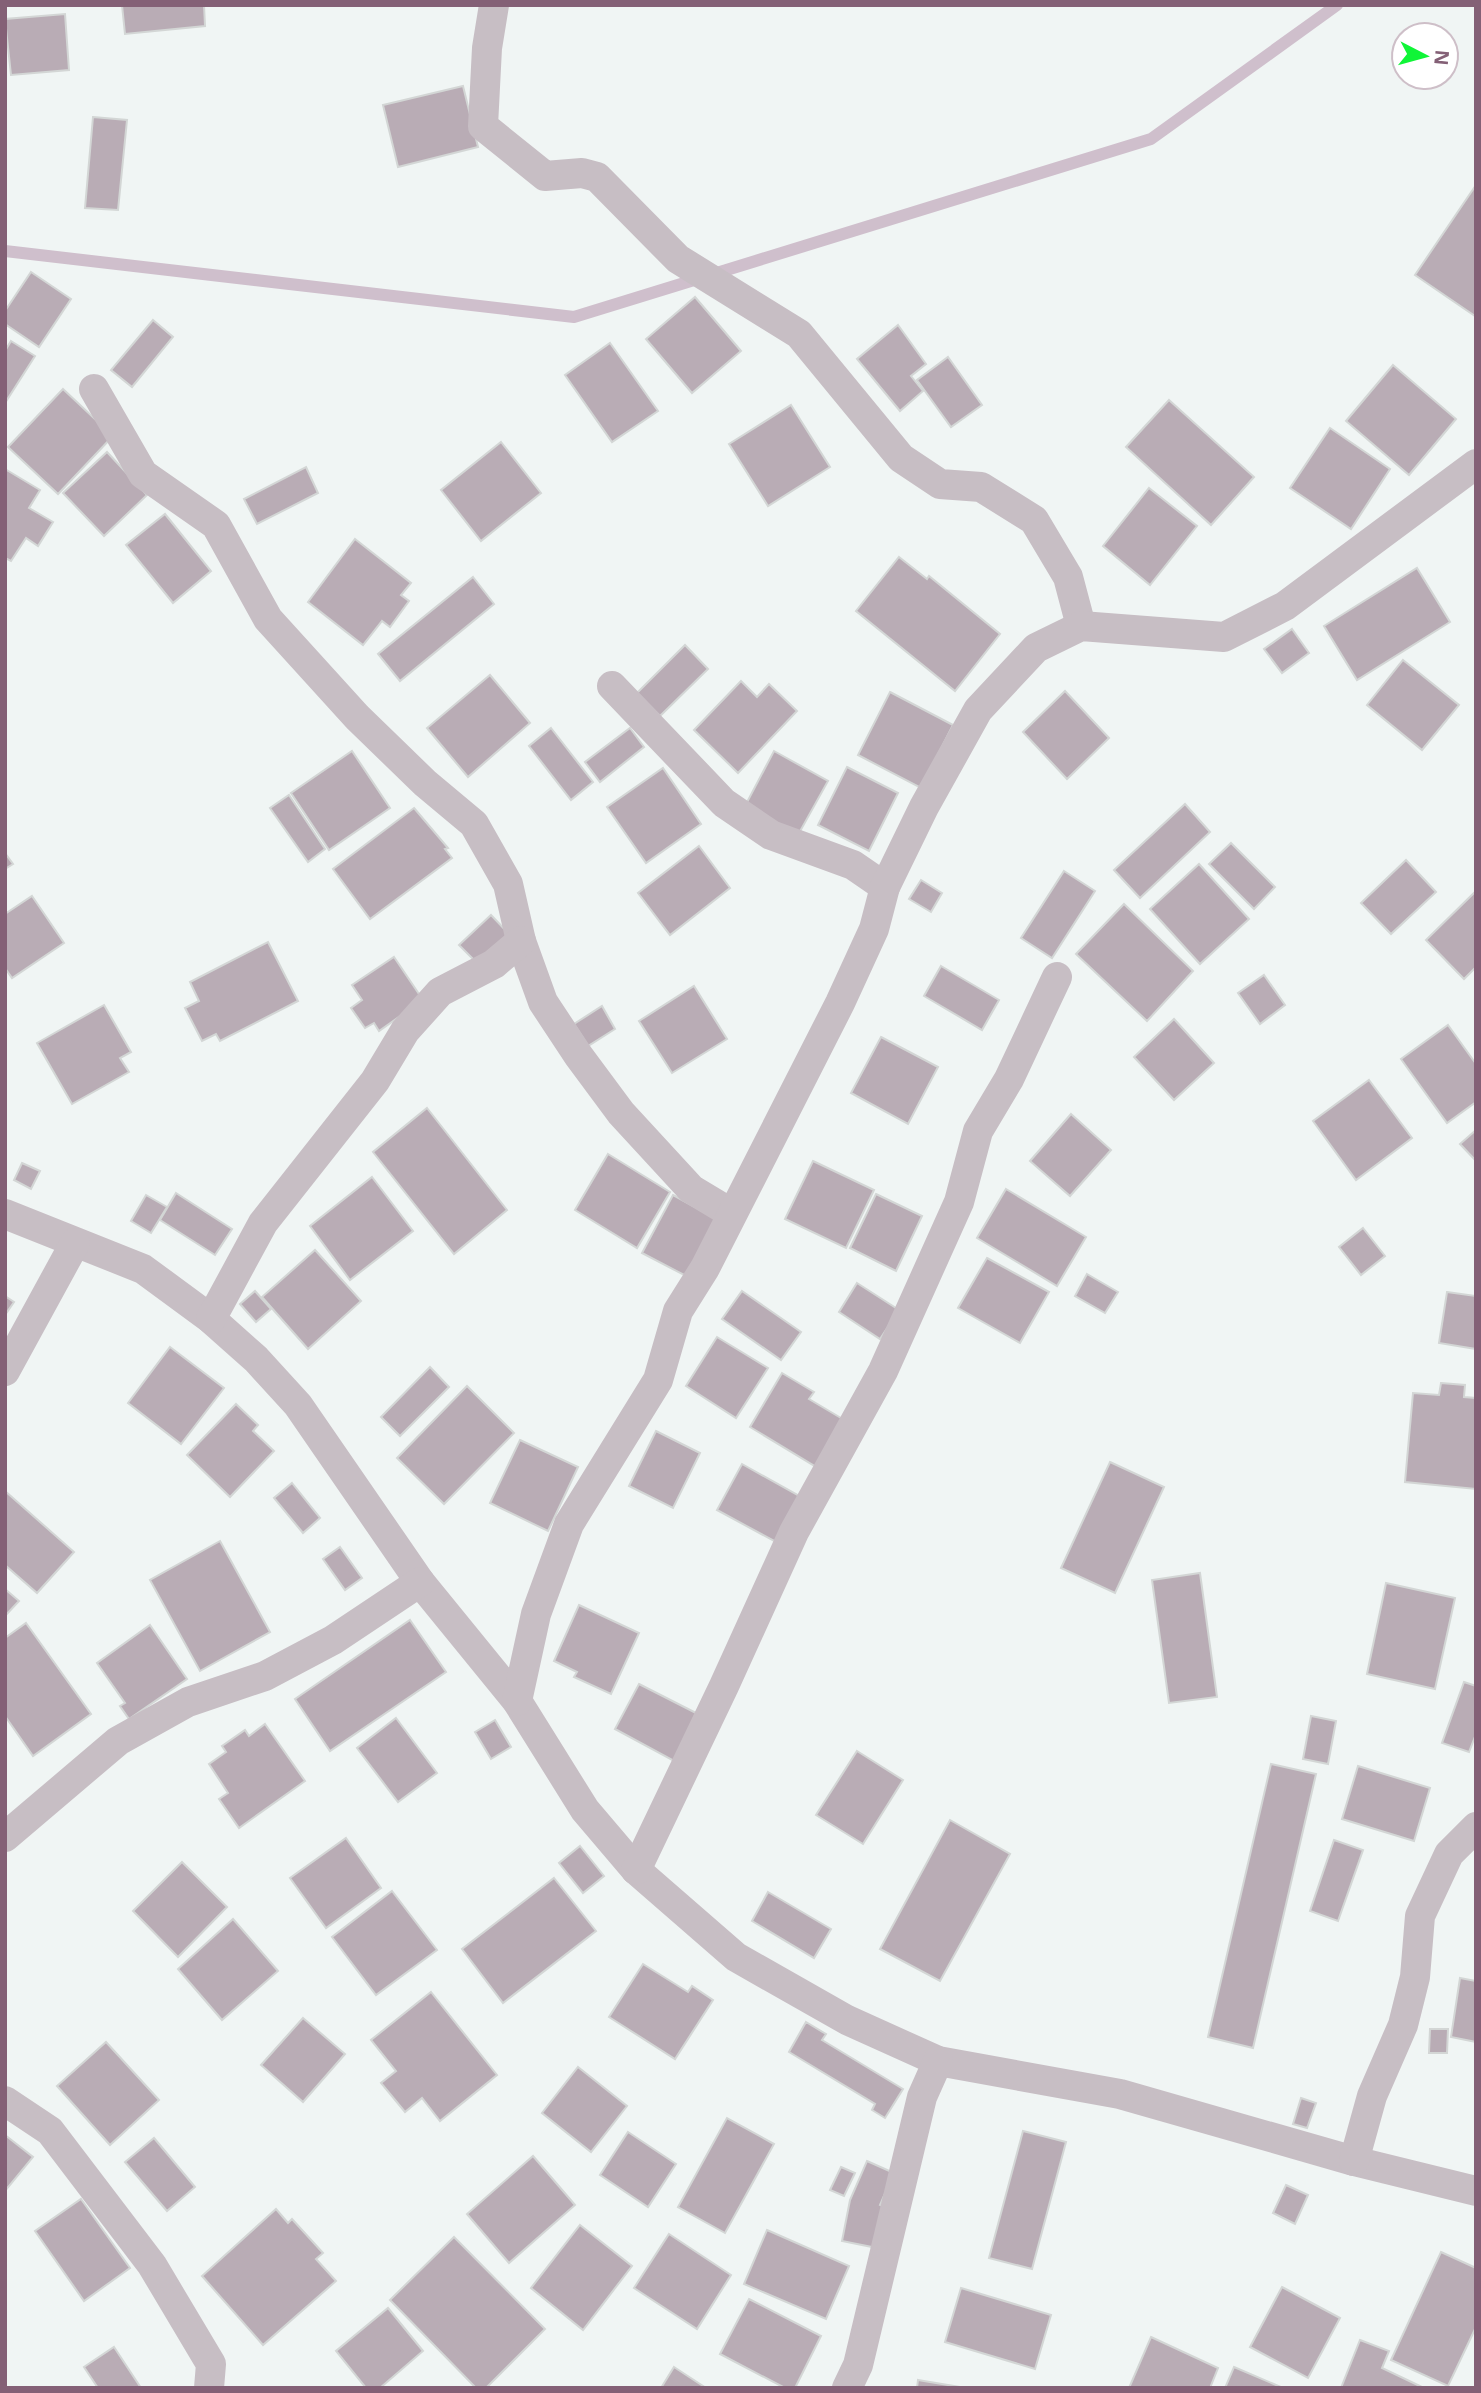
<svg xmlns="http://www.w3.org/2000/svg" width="1481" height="2393" viewBox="0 0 1481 2393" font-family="'Open Sans',sans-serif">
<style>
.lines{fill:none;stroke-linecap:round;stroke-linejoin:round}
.stream{stroke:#cfbfcc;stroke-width:12}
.building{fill:#b9acb5;stroke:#d3d6d5;stroke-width:2}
.minor{stroke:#c7bec4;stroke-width:30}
</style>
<rect width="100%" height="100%" fill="#f0f5f4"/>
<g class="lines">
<!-- stream -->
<path class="stream" d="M5 251 574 317 1151 139 1337 5"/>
</g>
<!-- building -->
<g class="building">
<path d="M122 5H204L205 26 125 34Z"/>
<path d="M65 14 69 70 11 75 5 19Z"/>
<path d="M463 86 478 147 398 167 383 105Z"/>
<path d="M93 117 127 120 118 210 85 208Z"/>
<path d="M1476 185V316H1475L1415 275Z"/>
<path d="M31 272 71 299 39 347 5 324V311Z"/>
<path d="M695 297 741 351 692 393 646 339Z"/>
<path d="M153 320 173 337 132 387 111 370Z"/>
<path d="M898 325 926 364 911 376 923 391 900 411 857 359Z"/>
<path d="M11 341 35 356 5 403V351Z"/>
<path d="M610 343 658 411 612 442 565 375Z"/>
<path d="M948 357 982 405 951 427 917 380Z"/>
<path d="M1393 365 1456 419 1409 475 1346 421Z"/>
<path d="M63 389 113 436 58 494 8 447Z"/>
<path d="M1169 400 1254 477 1211 525 1126 447Z"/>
<path d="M791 405 830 467 768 506 729 444Z"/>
<path d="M1330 428 1390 469 1351 529 1290 488Z"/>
<path d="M501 442 541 493 481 541 441 490Z"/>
<path d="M107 452 147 495 104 536 63 493Z"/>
<path d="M306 467 318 493 257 524 244 499Z"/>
<path d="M5 469 40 490 29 508 53 522 38 546 26 538 11 561 5 558Z"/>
<path d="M1149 488 1197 526 1150 585 1103 546Z"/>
<path d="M165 514 211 571 173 603 126 545Z"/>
<path d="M355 539 411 583 401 595 409 601 390 627 382 621 363 645 308 602Z"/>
<path d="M899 557 927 579 929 576 1000 634 955 691 856 611Z"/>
<path d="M1417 568 1450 622 1357 680 1324 626Z"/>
<path d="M473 577 494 604 400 681 378 654Z"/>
<path d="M1292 629 1309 653 1282 673 1264 649Z"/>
<path d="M685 645 708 669 660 716 637 693Z"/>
<path d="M1403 660 1459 705 1422 750 1367 705Z"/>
<path d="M490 675 530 723 468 777 427 728Z"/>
<path d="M741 681 757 697 769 684 797 711 738 773 694 730Z"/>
<path d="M1065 691 1109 738 1067 779 1023 732Z"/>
<path d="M890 692 953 725 921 788 858 755Z"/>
<path d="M551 728 593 782 571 800 529 746Z"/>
<path d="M630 728 644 747 600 782 585 762Z"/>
<path d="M352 751 390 808 329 850 291 793Z"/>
<path d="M774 751 828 781 798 835 745 806Z"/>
<path d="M847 767 898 793 869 851 818 825Z"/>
<path d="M663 768 701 824 646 863 607 807Z"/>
<path d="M289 795 325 849 308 862 270 808Z"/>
<path d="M1185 804 1210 832 1140 898 1114 870Z"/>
<path d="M414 808 448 848 445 849 452 858 370 919 333 869Z"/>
<path d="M1231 843 1275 887 1254 909 1209 864Z"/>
<path d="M699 846 730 888 670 935 638 893Z"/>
<path d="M5 853 13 864 5 869Z"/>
<path d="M1406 860 1436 892 1391 934 1361 903Z"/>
<path d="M1199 864 1249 919 1200 964 1150 909Z"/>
<path d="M1064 871 1095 891 1052 958 1021 938Z"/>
<path d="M921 880 942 893 931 912 909 899Z"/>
<path d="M1476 891V967L1464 979 1426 940Z"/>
<path d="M32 896 64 943 12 978 5 968V914Z"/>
<path d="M1124 904 1193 971 1147 1021 1076 954Z"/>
<path d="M491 915 511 936 480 966 459 945Z"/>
<path d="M268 942 298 1001 220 1041 216 1034 202 1041 185 1008 199 1001 190 982Z"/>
<path d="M394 957 423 1000 379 1031 374 1023 365 1028 351 1008 362 1000 352 985Z"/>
<path d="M941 966 999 1000 982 1030 924 996Z"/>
<path d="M1264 975 1285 1005 1260 1024 1238 993Z"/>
<path d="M694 986 727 1039 672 1073 639 1021Z"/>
<path d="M104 1005 131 1052 120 1058 129 1072 72 1104 37 1043Z"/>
<path d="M602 1006 615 1029 588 1046 574 1024Z"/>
<path d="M1174 1019 1214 1063 1174 1100 1134 1057Z"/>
<path d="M1448 1025 1476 1064V1102L1447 1123 1401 1059Z"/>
<path d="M881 1037 938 1067 908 1124 851 1093Z"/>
<path d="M1369 1080 1412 1138 1356 1180 1313 1121Z"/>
<path d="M427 1108 507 1210 454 1254 373 1152Z"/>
<path d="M1071 1114 1111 1150 1070 1196 1030 1161Z"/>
<path d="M1476 1130V1161L1460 1144Z"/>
<path d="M608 1154 670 1192 637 1248 575 1210Z"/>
<path d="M813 1161 874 1190 846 1248 785 1219Z"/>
<path d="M22 1163 40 1171 31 1189 14 1180Z"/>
<path d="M372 1177 413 1231 350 1280 310 1226Z"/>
<path d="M1006 1189 1086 1237 1057 1286 977 1238Z"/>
<path d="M176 1193 232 1229 215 1255 160 1220Z"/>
<path d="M876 1194 922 1216 896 1271 850 1248Z"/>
<path d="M146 1195 167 1207 151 1233 131 1221Z"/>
<path d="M673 1195 719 1220 688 1277 642 1253Z"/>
<path d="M1363 1228 1385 1256 1361 1275 1339 1247Z"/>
<path d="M315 1250 361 1301 308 1349 262 1297Z"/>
<path d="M987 1258 1049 1292 1020 1343 958 1308Z"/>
<path d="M1087 1274 1118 1292 1105 1313 1075 1296Z"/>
<path d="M857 1283 899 1310 880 1339 839 1312Z"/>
<path d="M255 1291 271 1309 256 1322 240 1304Z"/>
<path d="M742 1291 801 1332 781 1360 722 1319Z"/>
<path d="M1447 1292 1476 1296V1349L1439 1343Z"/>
<path d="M5 1296 14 1302 5 1315Z"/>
<path d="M717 1337 768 1368 736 1418 686 1386Z"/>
<path d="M170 1347 224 1388 181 1444 128 1403Z"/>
<path d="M430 1367 449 1387 400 1436 381 1417Z"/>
<path d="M782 1373 814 1392 809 1399 846 1421 818 1468 750 1427Z"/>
<path d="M1441 1383 1465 1385 1464 1397 1476 1398V1489L1405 1482 1413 1393 1439 1395Z"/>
<path d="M467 1386 514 1433 444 1504 397 1458Z"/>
<path d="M236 1404 258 1425 253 1431 274 1451 230 1497 187 1455Z"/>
<path d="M656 1431 700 1453 673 1508 629 1486Z"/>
<path d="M520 1440 578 1467 548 1531 490 1503Z"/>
<path d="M1110 1462 1164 1487 1115 1593 1061 1568Z"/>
<path d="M742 1464 801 1497 776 1542 717 1510Z"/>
<path d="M292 1483 320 1518 303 1533 274 1498Z"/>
<path d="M5 1491 74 1552 37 1593 5 1565Z"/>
<path d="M220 1541 270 1632 200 1671 150 1580Z"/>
<path d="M340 1547 362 1578 345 1590 323 1559Z"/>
<path d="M1200 1573 1217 1697 1169 1703 1152 1580Z"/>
<path d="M1386 1583 1455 1598 1435 1689 1367 1674Z"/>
<path d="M5 1589 19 1601 5 1616Z"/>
<path d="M579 1605 639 1633 611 1694 574 1677 577 1672 554 1661Z"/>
<path d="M410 1620 446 1672 330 1751 295 1699Z"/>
<path d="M26 1623 91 1714 33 1756 5 1716V1638Z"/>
<path d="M150 1625 187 1679 129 1719 120 1706 125 1703 97 1663Z"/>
<path d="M1464 1682 1476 1686V1734L1469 1752 1442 1743Z"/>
<path d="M639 1684 698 1714 674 1761 615 1729Z"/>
<path d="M1311 1716 1336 1721 1328 1764 1303 1759Z"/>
<path d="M396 1718 437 1773 398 1802 357 1748Z"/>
<path d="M495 1720 511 1747 491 1759 475 1732Z"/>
<path d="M265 1724 305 1781 239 1828 219 1799 228 1793 209 1764 226 1752 222 1746 245 1730 249 1736Z"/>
<path d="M857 1751 903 1780 863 1844 816 1815Z"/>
<path d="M1271 1764 1316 1774 1253 2048 1208 2037Z"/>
<path d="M1358 1766 1430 1788 1414 1841 1342 1819Z"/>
<path d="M950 1820 1010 1854 940 1981 880 1949Z"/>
<path d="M346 1838 381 1888 326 1928 290 1878Z"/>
<path d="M1334 1840 1363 1850 1338 1921 1310 1911Z"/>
<path d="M580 1846 604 1876 583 1893 559 1863Z"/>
<path d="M182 1862 227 1907 178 1957 133 1911Z"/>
<path d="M554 1878 596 1931 503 2003 462 1949Z"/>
<path d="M392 1891 437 1950 376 1995 332 1937Z"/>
<path d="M768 1892 831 1929 814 1958 752 1921Z"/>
<path d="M233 1919 278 1971 222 2020 178 1969Z"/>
<path d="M643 1964 688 1992 692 1986 713 2000 675 2059 609 2017Z"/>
<path d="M1460 1978 1476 1981V2042L1451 2037Z"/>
<path d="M431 1992 497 2075 440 2121 422 2098 405 2112 381 2083 396 2071 371 2040Z"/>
<path d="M303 2018 345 2054 303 2102 261 2065Z"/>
<path d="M806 2022 826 2034 822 2040 903 2089 885 2118 872 2110 875 2104 789 2052Z"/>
<path d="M1430 2029H1448L1447 2053H1429Z"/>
<path d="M106 2042 159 2100 110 2145 57 2086Z"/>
<path d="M578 2067 627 2106 591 2152 542 2113Z"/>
<path d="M1301 2098 1316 2103 1307 2128 1293 2124Z"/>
<path d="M727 2118 774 2144 725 2233 678 2207Z"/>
<path d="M1023 2131 1066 2142 1032 2269 989 2258Z"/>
<path d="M628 2132 676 2164 648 2207 600 2175Z"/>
<path d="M5 2135 33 2157 5 2191Z"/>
<path d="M154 2138 195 2187 167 2211 125 2162Z"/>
<path d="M533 2156 575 2205 509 2263 467 2214Z"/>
<path d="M867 2161 894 2173 880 2205 886 2207 877 2248 842 2241 850 2200Z"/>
<path d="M841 2167 855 2173 844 2196 830 2190Z"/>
<path d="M1286 2185 1308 2195 1295 2224 1273 2213Z"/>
<path d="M81 2199 130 2268 84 2301 35 2231Z"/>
<path d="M276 2209 288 2223 292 2219 323 2253 316 2259 336 2281 263 2345 202 2276Z"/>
<path d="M580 2225 632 2266 583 2330 531 2288Z"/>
<path d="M767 2230 849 2266 826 2319 744 2284Z"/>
<path d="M669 2234 731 2275 697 2329 634 2288Z"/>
<path d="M454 2237 545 2329 486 2388H476L390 2300Z"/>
<path d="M1441 2252 1476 2268V2327L1448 2386 1391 2360Z"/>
<path d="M1282 2287 1340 2318 1308 2378 1250 2347Z"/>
<path d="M961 2288 1051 2315 1035 2369 945 2342Z"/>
<path d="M749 2299 821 2336 795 2388H785L720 2354Z"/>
<path d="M388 2308 423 2351 380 2388H366L336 2351Z"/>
<path d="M1151 2337 1218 2368 1210 2388H1129Z"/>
<path d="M1360 2340 1389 2351 1382 2368 1424 2388H1341Z"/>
<path d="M114 2347 141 2388H98L84 2367Z"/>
<path d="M674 2367 706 2388H661Z"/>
<path d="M1234 2367 1283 2388H1225Z"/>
<path d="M918 2380 966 2388H917Z"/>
</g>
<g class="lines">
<!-- minor -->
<g class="minor">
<path d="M494 5 487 48 483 126 545 176 582 173 597 177 678 259 799 334 901 458 940 484 981 487 1034 520 1068 577 1081 626"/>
<path d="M94 389 143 474 216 525 268 619 357 717 425 783 474 824 508 884 521 941 543 1002 578 1055 621 1113 691 1189 731 1213"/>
<path d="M612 686 724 803 771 835 853 865 885 887"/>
<path d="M5 1214 143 1269 211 1319 256 1359 298 1405 420 1582 517 1701 585 1810 636 1870 736 1957 847 2020 938 2061 1120 2094 1354 2161 1476 2191"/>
<path d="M211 1319 263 1223 375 1081 405 1031 440 992 494 964 521 941"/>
<path d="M5 1371 75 1243"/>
<path d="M517 1701 536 1614 569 1524 658 1380 678 1311 705 1268 840 1003 874 929 885 887 924 807 978 710 1036 648 1081 626 1224 637 1285 606 1476 464"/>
<path d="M5 1837 118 1741 188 1702 265 1676 333 1640 420 1582"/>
<path d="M636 1870 724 1686 794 1532 883 1371 959 1202 978 1131 1009 1079 1057 977"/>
<path d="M5 2101 50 2131 152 2265 211 2364 209 2388"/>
<path d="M1354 2161 1372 2096 1403 2025 1415 1977 1420 1916 1449 1854 1476 1827"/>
<path d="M847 2388 858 2365 922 2097 938 2061"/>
</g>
</g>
<!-- border -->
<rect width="1481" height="2393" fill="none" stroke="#846076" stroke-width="14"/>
<!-- north arrow -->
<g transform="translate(1425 56) rotate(96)"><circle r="33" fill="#ffffff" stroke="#cebfc8" stroke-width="2"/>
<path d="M0-5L12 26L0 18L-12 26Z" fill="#10f537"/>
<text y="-10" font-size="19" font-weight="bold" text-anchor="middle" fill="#846076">N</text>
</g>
</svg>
